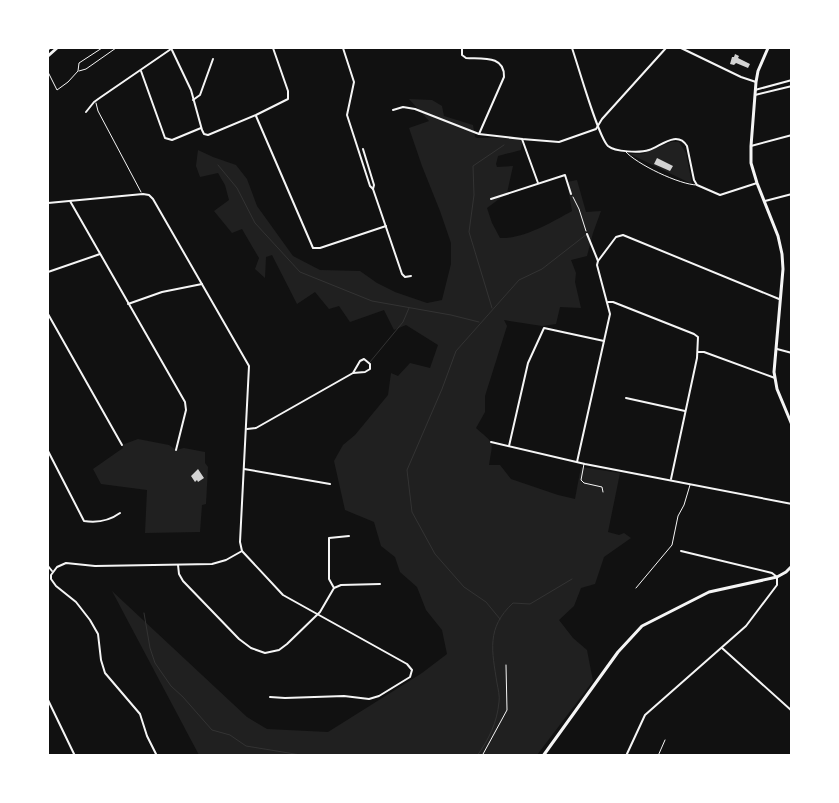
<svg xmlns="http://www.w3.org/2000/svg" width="839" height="803" viewBox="0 0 839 803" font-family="'Asap Condensed',sans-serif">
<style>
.green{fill:#202020}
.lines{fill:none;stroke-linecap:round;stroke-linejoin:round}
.stream{stroke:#333;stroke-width:1}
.building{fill:#d3d3d3}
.path{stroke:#f5f5f5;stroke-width:1}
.service{stroke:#f5f5f5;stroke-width:1}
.minor{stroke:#f5f5f5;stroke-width:2}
.primary{stroke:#f5f5f5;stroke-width:3}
.trunk{stroke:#f5f5f5;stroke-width:3}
</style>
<rect width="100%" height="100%" fill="#111"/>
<!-- green -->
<g class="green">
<path d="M409 99 432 100 442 106 444 116 473 125 475 137 477 138 523 137 521 150 498 156 496 164 497 167 513 166 507 193 487 208 492 223 500 238C524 239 552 222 572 211L567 182 577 180 586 212 601 211 593 233 587 256 571 260 576 273 575 282 581 308 560 307 556 324 542 326 504 320 507 326 485 396V412L476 428C495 445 493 439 489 465H500L511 479 558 495 575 499 581 467 620 473 608 532 619 535 624 533 631 538 604 557 595 584 581 588 574 606 559 620 573 638 587 650 593 681 537 755H199L112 591 247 717 267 729 328 732 422 673 447 654 442 630 426 610 417 587 400 572 395 557 381 546 374 522 345 510 334 461 343 445 355 435 388 395 391 373 398 376 410 363 430 368 438 345 406 325 394 330 384 310 350 322 339 306 329 309 315 292 297 304 272 255 266 257 265 278 255 269 259 258 242 229 232 233 214 211 229 200 225 185 218 173 200 177 196 166 198 150 213 157 236 165 247 179 257 206 293 256 320 270 360 271 377 283 395 292 427 303 442 300 451 264V243L440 211 422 166 409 128 429 121Z"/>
<path d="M671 142H679L686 153 692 184 630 154H642Z"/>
<path d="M138 439 169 445 176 450 184 448 205 452V463L208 467 206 504 202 505 200 532 145 533 147 490 101 484 93 469 123 448 122 445Z"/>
</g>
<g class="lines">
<!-- stream -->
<g class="stream">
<path d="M218 165 237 188 255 223 300 272 372 301 451 315 479 322"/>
<path d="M492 308 469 232 474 195 473 166 504 145"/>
<path d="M370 362 403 322 409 308"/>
<path d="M144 613 150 648 155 663 171 686 183 697 212 730 230 735 246 746 307 756"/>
<path d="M500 619 486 602 464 587 435 554 412 512 407 470 442 389 456 351 519 280 542 269 587 234"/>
<path d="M477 756C489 739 497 723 499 702 500 696 498 689 497 683 492 651 486 628 513 603L530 604 572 579"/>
</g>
</g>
<!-- building -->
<g class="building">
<path d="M735 54 739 56 738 58 750 64 748 68 736 63 734 65 730 64 732 57H734Z"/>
<path d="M657 158 673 166 670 171 654 164Z"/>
<path d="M198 469 204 478 198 482 197 480 195 482 191 476Z"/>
</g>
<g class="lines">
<!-- path -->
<g class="path">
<path d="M96 103 98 111 141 192"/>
<path d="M573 197 579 209 586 231"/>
<path d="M482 756 507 710 506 665"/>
</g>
<!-- service -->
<g class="service">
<path d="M79 71 86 69 116 48"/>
<path d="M48 72 57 90 68 82 78 71 79 63 102 48"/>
<path d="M625 151C636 164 680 185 697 185"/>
<path d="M584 464 581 480 584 483 602 487 603 492"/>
<path d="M636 588 672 545 678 516 684 505 690 485"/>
<path d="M658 756 665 740"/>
</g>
<!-- minor -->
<g class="minor">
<path d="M171 48 191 90 202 130 204 134 208 135 256 115 288 99V91L273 48"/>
<path d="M343 48 354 82 347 115 370 186 373 189 402 274 405 277 411 276"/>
<path d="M462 48V55L466 58C482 59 505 55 504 77L479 134"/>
<path d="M572 48C578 65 598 137 608 146 615 152 640 153 649 150 661 146 677 130 687 146L694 180 697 185 720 195 757 183"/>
<path d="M681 48 741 77 756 82"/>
<path d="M141 71 165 138 172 140 201 128"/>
<path d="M755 90 792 80"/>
<path d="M755 95 792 86"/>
<path d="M193 100 200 95 213 59"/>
<path d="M393 110 403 107 415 109 479 134 522 139 559 142 596 129 602 119 666 48"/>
<path d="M86 112 94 102 101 97 171 49"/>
<path d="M256 116 313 248H320L386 226"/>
<path d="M522 139 538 183"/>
<path d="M751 146 792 135"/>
<path d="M363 149 374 185 373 189"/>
<path d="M491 199 565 175 571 194"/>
<path d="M70 201 185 402 186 410 176 450"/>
<path d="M765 201 792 194"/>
<path d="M48 203 143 194 149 195 153 199 249 366 240 542 242 551 283 595 407 664 412 670 410 677 379 696 369 699 344 696 285 698 270 697"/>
<path d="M598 261 616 237 623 235 779 299"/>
<path d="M48 272 100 254"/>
<path d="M608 302H613L694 334 698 337 697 358 671 479"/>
<path d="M128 304 162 292 202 284"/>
<path d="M48 314 122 445"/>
<path d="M777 349 792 353"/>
<path d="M698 352H704L775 378"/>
<path d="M626 398 685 411"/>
<path d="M247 429 256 428 353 373 365 372 370 369V364L364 359 360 361 353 373"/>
<path d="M491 442 585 464 792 504"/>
<path d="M509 446 528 363 544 328 604 341"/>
<path d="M48 451 84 521C97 523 109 521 120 513"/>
<path d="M577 462 610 314 597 265 598 261 587 234"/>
<path d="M244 469 330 484"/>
<path d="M178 565 179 574 183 581 239 639 251 648 265 653 279 650 287 644 320 612 334 588 341 585 380 584"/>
<path d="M48 566 52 571"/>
<path d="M334 588 329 579V538L349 536"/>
<path d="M722 648 792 711"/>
<path d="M48 700 75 756"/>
<path d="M157 756 147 736 140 714 105 673 101 660 98 634 90 620 76 602 56 586 51 579V575L57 567 66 563 95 566 212 564 226 560 242 551"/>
<path d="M626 756 645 715 746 626 777 585V577L772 573 681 551"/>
</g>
<!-- primary -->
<g class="primary">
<path d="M768 48 758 71 756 82 751 146V163L757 183 778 236 782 254 783 269 774 372 777 389 792 425"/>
<path d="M543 756 618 652 642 626 709 592 777 577 786 572 792 566"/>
</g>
<!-- trunk -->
<g class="trunk">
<path d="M48 49 49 48"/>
<path d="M48 56 57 48"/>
</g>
</g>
<!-- border -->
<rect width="839" height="803" fill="none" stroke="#ffffff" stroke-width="98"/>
</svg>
